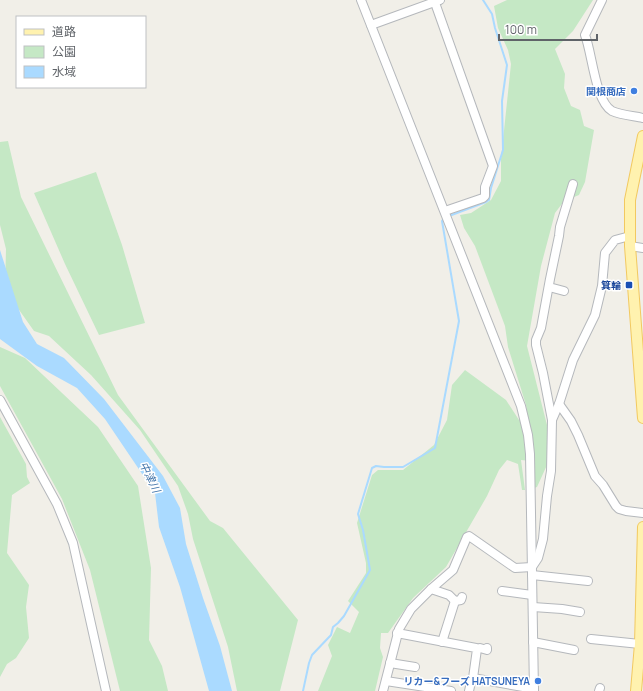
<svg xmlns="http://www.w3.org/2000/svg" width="643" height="691" viewBox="0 0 643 691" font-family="Manrope,'Noto Sans JP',sans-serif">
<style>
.green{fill:#c5e8c5}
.water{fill:#aadaff}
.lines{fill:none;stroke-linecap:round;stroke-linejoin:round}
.stream{stroke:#aadaff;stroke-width:2}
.minor-casing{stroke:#b5b8bc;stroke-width:10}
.major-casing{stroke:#f2c960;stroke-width:12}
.minor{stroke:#fff;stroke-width:8}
.major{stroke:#fff2af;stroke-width:10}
.shop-dot{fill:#3f7fe0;stroke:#fff;stroke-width:1.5}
.transit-dot{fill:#1a4fb4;stroke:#fff;stroke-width:1.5}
.labels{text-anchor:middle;stroke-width:3;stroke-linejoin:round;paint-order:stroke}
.shop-label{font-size:10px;font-weight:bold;fill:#366cbe;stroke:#fff;text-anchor:end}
.transit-label{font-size:10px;font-weight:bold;fill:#164399;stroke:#fff;text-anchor:end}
.water-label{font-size:11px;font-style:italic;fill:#4174aa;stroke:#fff}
</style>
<rect width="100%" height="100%" fill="#f1efe8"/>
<!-- green -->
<g class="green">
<path d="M507 0H593L573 31 555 49 565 74 564 88 571 106 580 110 584 126 594 130 585 182 579 195 564 201 555 213 541 266 527 346 548 429 547 465 537 487 534 488 531 461 521 460 525 490H522L518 464 507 460 499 470 487 496 446 567 413 598 388 633H381L380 648 383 657 375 691H318L332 656 328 645 337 627 350 633 359 612 348 601 366 573V563L357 523 372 475 378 470H403L434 445 447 420 452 385 465 370 506 400 519 420 528 421 526 405 508 347 505 326 475 246 464 228 460 215 471 213 491 200 501 181V159L511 64 508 50 498 28 494 6Z"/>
<path d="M8 141 21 197 118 395 210 521 223 528 298 620 280 691H237L228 647 193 539 188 514 178 486 140 430 91 375 49 336 34 331 5 290 6 249 0 225V142Z"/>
<path d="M96 172 122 245 145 323 99 335 65 264 93 255 65 264 34 193Z"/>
<path d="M0 347 25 358 98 427 138 486 151 568 149 640 162 666 168 691H120L90 570 62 499 0 386Z"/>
<path d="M0 417 26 464 27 477 30 483 12 495 7 553 29 585 26 607 29 638 16 658 7 664 0 677Z"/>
</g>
<!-- water -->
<path class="water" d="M0 250 23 322 37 344 64 358 104 399 163 476 180 508 186 544 203 598 220 646 232 691H209L180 587 159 527 155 493 105 419 77 388 37 366 0 339Z"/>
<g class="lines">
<!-- stream -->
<g class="stream">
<path d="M449 216 486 202 489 200 491 188 503 150 502 101 507 65 495 28 492 14 483 0"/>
<path d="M303 691 309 663 312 655 331 635 333 627 338 623 344 616 370 570 363 530 358 514 372 468 376 466 384 467H403L435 448 459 321 442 221 444 218"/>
</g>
<defs>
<g id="minor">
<path d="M361 0 521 406 528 435 530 454 534 691"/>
<path d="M434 0 493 166 485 187V196L483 198 445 211"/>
<path d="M602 0 585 35C592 52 595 101 612 111 621 115 634 116 643 118"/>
<path d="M371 25 440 0"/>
<path d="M630 246 643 248"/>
<path d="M549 287 564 291"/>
<path d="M0 400 57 504 73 543 106 691"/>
<path d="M559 404 571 421 578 435 595 476 603 485 616 506 619 509 626 511 643 513"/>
<path d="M552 420 543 373 536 345V340L541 328 550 279 559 236 560 227 573 184"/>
<path d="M532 575 588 581"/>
<path d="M431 589 449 595 455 601 461 600 462 597"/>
<path d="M502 591 532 595"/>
<path d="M533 607 562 609 580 612"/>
<path d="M397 633 476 648 477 649 473 678 471 682 469 691"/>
<path d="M591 639 640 644"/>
<path d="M442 642 455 601"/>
<path d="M533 642 574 650"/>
<path d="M477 649 480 648 487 650V648"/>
<path d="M390 663 415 667"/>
<path d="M473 678 534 689"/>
<path d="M386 681 451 691"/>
<path d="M383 691 399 629 411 609 431 589 453 570 467 537 469 536 515 568 532 567 538 558 543 539 547 496 551 471 552 420 559 404 573 360 595 315 602 286 605 253 615 240 630 236"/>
<path d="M599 691 600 688"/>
</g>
<g id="major">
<path d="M643 136 630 200V246L643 418"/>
<path d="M636 691 640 644 643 527"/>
</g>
</defs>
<!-- minor casing -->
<use href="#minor" class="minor-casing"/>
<!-- major casing -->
<use href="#major" class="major-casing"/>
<!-- minor -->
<use href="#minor" class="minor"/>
<!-- major -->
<use href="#major" class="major"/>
</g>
<!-- markers -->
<g class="shop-dot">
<circle cx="634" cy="91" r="4"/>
<circle cx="538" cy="681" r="4"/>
</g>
<rect class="transit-dot" x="625" y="281" width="8" height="8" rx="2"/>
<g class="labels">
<!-- shop labels -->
<g class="shop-label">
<text x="626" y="95">関根商店</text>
<text x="530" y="685">リカー&amp;フーズ HATSUNEYA</text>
</g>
<!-- transit labels -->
<g class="transit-label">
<text x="621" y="289">箕輪</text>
</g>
<!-- water labels -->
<g class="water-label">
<text transform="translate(150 477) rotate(64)" y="4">中津川</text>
</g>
</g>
<!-- legend -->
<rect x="16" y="16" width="130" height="72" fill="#ffffff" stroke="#bfc1c3"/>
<rect x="24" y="29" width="20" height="6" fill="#fff2af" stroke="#bfc1c3"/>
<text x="52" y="36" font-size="12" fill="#5f6368">道路</text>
<rect x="24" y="46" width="20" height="12" fill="#c5e8c5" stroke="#bfc1c3"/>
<text x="52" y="56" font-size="12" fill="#5f6368">公園</text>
<rect x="24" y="66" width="20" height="12" fill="#aadaff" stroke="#bfc1c3"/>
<text x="52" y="76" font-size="12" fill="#5f6368">水域</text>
<!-- scale -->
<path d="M499 34v6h98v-6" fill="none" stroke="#5f6368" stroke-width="2"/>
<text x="505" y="34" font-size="12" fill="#5f6368" stroke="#ffffff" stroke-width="3" paint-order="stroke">100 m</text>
</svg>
